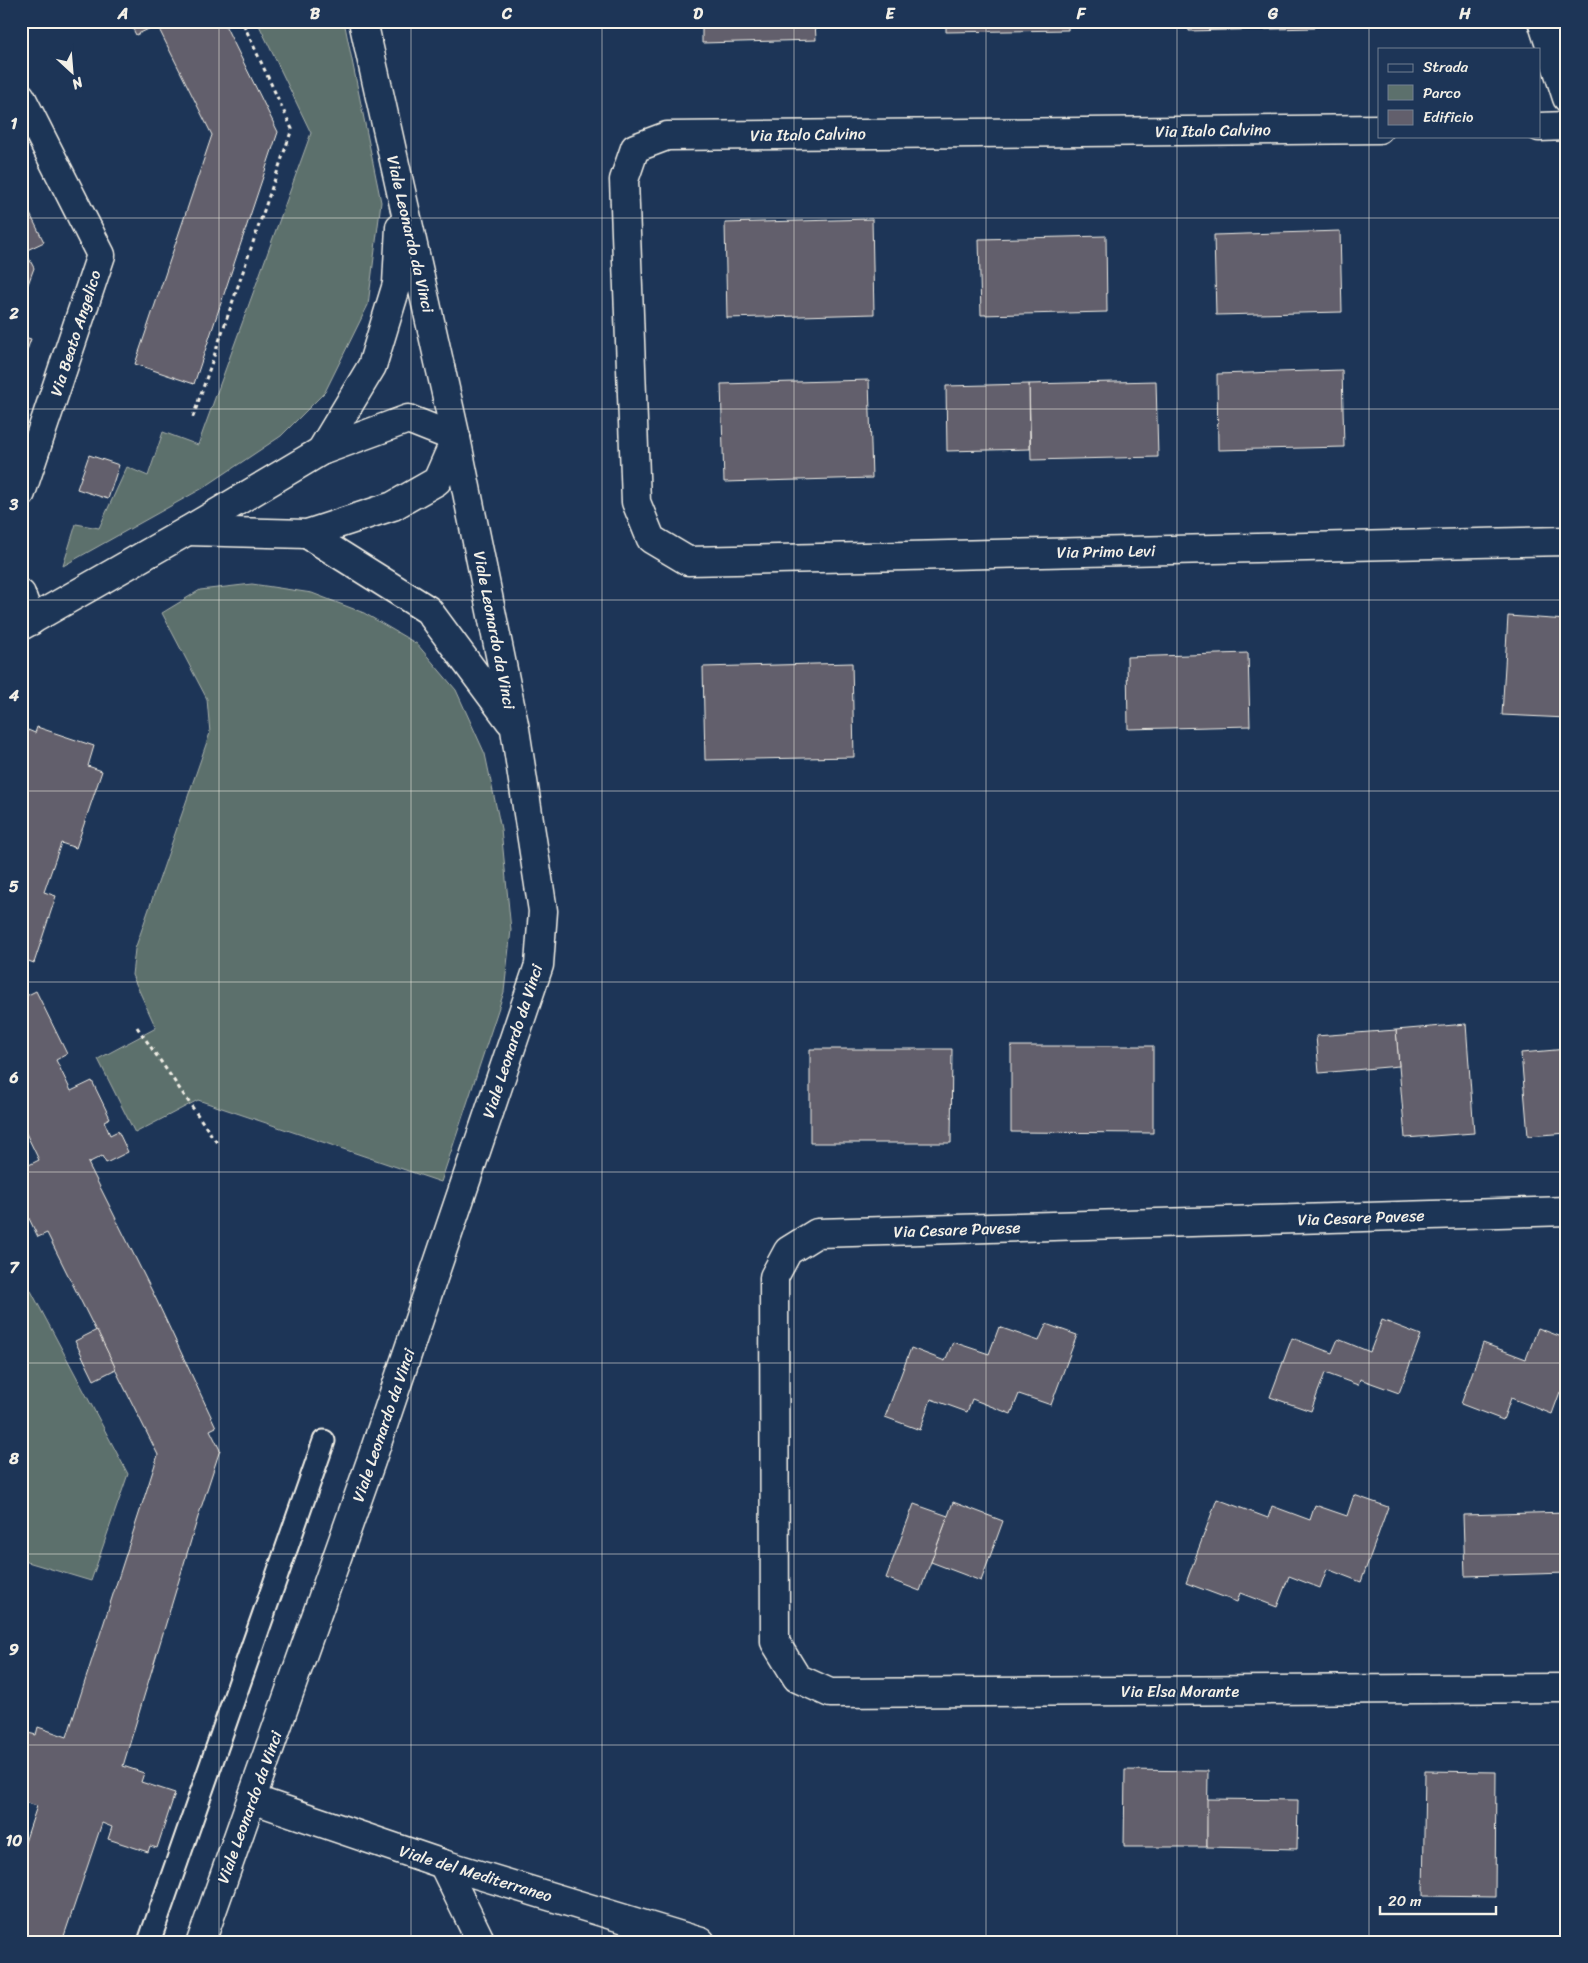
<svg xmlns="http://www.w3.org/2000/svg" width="1588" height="1963" viewBox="0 0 1588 1963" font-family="Sriracha,sans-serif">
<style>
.green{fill:#5c706c;stroke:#a8b0aa}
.building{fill:#625f6c;stroke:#f4f1e8}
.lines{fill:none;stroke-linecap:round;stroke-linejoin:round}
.lane-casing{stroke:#f4f1e8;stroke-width:25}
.street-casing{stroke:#f4f1e8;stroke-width:31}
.path{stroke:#f4f1e8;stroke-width:3;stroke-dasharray:4 4;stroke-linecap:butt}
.lane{stroke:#1d3557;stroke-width:21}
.street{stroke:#1d3557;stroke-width:28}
.grid{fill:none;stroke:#f4f1e8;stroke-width:1;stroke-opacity:0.55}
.labels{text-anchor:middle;stroke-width:4;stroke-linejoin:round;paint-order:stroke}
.street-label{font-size:16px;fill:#f4f1e8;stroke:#1d3557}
.neatline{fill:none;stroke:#f4f1e8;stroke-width:2}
.grid-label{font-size:16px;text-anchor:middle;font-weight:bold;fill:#f4f1e8}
</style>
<rect width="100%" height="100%" fill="#1d3557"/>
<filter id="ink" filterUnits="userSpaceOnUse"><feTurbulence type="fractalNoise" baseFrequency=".02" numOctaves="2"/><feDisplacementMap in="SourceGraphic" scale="10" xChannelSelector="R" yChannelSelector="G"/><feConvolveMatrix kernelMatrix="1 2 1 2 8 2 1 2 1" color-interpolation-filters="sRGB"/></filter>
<g filter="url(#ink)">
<!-- green -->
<g class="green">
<path d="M257 21H344L381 202 368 305 325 392 281 436 203 488 63 566 76 524 99 528 127 467 148 476 163 432 198 445 311 133Z"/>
<path d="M252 584 312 593 364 613 417 644 456 690 485 754 501 829 511 930 504 992 441 1182 198 1100 135 1133 98 1059 156 1028 132 975 135 949 210 733 207 699 162 613 200 590Z"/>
<path d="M21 1272 128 1474 91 1581 21 1560Z"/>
</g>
<!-- building -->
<g class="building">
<path d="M129 21H223L278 132 194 384 135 364 212 135 157 25 136 35Z"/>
<path d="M702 21H815L816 40 702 43Z"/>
<path d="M946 21H1068V30L946 32Z"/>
<path d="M1188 21H1314V28L1189 31Z"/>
<path d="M25 204 44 242 25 251 34 268 21 303V206Z"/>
<path d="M872 219 874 314 727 318 725 223Z"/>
<path d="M1340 231 1342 312 1216 315 1214 235Z"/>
<path d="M1106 236 1107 312 981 315 979 239Z"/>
<path d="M21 336 31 339 21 367Z"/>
<path d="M1342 370 1344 447 1218 450 1217 374Z"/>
<path d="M869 380 872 478 724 482 721 384Z"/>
<path d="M1156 381 1158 457 1031 460 1029 384Z"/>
<path d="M1029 384 1030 449 947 451 946 386Z"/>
<path d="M89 455 119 465 108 499 77 489Z"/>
<path d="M1508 616 1567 620V718L1502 715Z"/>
<path d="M1248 653 1250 726 1128 729 1127 657Z"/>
<path d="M852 663 854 757 705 760 703 667Z"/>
<path d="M37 727 94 746 88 766 102 771 76 848 61 843 44 892 56 896 34 963 23 959 21 964V749L28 730 35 733Z"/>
<path d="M21 990 24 997 36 991 67 1054 56 1060 71 1091 92 1081 110 1118 104 1121 110 1135 118 1131 128 1152 106 1163 102 1156 88 1163 157 1301 216 1427 210 1430 220 1450 198 1517 123 1766 144 1773 141 1782 175 1793 157 1848 150 1846 148 1852 108 1839 112 1827 102 1823 62 1942H21V1854L37 1806 21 1801V1731L36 1735 38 1727 67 1737 158 1455 47 1233 38 1237 21 1202V1169L39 1160 21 1123Z"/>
<path d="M1466 1024 1474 1133 1405 1138 1396 1030Z"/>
<path d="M1396 1030 1399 1066 1319 1073 1316 1036Z"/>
<path d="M1011 1046H1153V1133L1011 1132Z"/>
<path d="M810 1049H952L951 1143H810Z"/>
<path d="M1567 1049V1133L1528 1136 1521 1053Z"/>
<path d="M1382 1320 1421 1335 1399 1393 1360 1379 1358 1385 1325 1373 1311 1411 1270 1397 1292 1338 1332 1353 1338 1339 1370 1352Z"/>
<path d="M1046 1324 1077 1335 1051 1405 1019 1394 1011 1414 972 1399 967 1412 931 1399 920 1430 885 1417 911 1348 945 1361 953 1342 989 1354 999 1327 1039 1341Z"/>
<path d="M1538 1328 1567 1339V1394L1560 1392 1552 1414 1511 1398 1503 1420 1461 1404 1483 1343 1526 1359Z"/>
<path d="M97 1330 116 1369 94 1380 75 1341Z"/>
<path d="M1354 1495 1388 1507 1361 1582 1327 1569 1320 1588 1289 1576 1277 1607 1240 1593 1237 1602 1186 1583 1217 1499 1268 1518 1272 1506 1310 1520 1315 1505 1347 1516Z"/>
<path d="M953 1502 1003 1521 981 1581 931 1562Z"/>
<path d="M914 1504 948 1516 920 1591 886 1578Z"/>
<path d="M1567 1512V1573L1465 1576 1463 1515Z"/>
<path d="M1125 1770 1208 1771 1207 1847H1124Z"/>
<path d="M1425 1771 1496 1772 1495 1897 1423 1896Z"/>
<path d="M1207 1799 1298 1800 1297 1849 1207 1847Z"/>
</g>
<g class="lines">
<defs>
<path id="lane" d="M149 1942 324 1441"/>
<g id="street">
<path d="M1542 21 1567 98"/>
<path d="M21 97 101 255 21 493"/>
<path d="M1539 127 1567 126"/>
<path d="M1379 129 667 136 635 148 624 180 636 502 651 539 688 561 1567 541"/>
<path d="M321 451 372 366 397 284 400 227"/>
<path d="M187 531 307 534 393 506 437 481 456 438"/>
<path d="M307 534 428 610 510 721"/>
<path d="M21 594 31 621"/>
<path d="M21 626 187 531 321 451 408 419 456 438"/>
<path d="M1567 1211 817 1233 788 1251 774 1277 775 1642 797 1678 830 1693 1567 1688"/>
<path d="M252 1799 443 1864 701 1942"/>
<path d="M443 1864 481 1942"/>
<path d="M201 1942 371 1461 539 965 543 911 515 729 456 438 363 21"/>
</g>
</defs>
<!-- lane casing -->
<use href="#lane" class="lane-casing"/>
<!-- street casing -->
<use href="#street" class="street-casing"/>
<!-- path -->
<g class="path">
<path d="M193 417 292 129 242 21"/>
<path d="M137 1027 217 1143"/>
</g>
<!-- lane -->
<use href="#lane" class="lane"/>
<!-- street -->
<use href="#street" class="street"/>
</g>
</g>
<!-- grid -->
<path class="grid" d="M219 21V1942M411 21V1942M602 21V1942M794 21V1942M986 21V1942M1177 21V1942M1369 21V1942M21 218H1567M21 409H1567M21 600H1567M21 791H1567M21 982H1567M21 1172H1567M21 1363H1567M21 1554H1567M21 1745H1567"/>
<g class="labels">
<!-- street labels -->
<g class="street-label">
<text transform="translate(1213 130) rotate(-1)" y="6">Via Italo Calvino</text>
<text transform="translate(808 134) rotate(-1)" y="6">Via Italo Calvino</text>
<text transform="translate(411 234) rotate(77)" y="6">Viale Leonardo da Vinci</text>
<text transform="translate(75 333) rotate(-72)" y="6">Via Beato Angelico</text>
<text transform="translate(1106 551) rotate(-1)" y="6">Via Primo Levi</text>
<text transform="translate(495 630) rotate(79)" y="6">Viale Leonardo da Vinci</text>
<text transform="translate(512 1041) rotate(-72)" y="6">Viale Leonardo da Vinci</text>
<text transform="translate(1361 1217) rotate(-2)" y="6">Via Cesare Pavese</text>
<text transform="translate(957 1229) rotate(-2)" y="6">Via Cesare Pavese</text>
<text transform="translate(383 1425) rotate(-71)" y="6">Viale Leonardo da Vinci</text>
<text x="1180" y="1697">Via Elsa Morante</text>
<text transform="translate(249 1807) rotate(-70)" y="6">Viale Leonardo da Vinci</text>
<text transform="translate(476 1873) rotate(17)" y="6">Viale del Mediterraneo</text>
</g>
</g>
<!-- margin -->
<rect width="1588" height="1963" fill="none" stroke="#1d3557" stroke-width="55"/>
<!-- legend -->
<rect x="1378" y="48" width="162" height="90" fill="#1d3557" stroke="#738091"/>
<rect x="1388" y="64" width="25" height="8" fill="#1d3557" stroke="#738091"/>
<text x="1423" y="72" font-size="15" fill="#f4f1e8">Strada</text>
<rect x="1388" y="85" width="25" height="15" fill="#5c706c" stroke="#738091"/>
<text x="1423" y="98" font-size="15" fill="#f4f1e8">Parco</text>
<rect x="1388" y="110" width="25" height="15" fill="#625f6c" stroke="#738091"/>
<text x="1423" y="122" font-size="15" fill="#f4f1e8">Edificio</text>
<!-- north arrow -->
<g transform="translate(72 72) rotate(154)" stroke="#1d3557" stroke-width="4" paint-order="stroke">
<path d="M0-4L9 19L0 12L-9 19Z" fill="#f4f1e8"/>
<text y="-8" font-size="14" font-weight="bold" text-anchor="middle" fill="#f4f1e8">N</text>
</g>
<!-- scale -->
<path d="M1380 1906v8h116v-8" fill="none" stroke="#f4f1e8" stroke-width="2.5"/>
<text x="1388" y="1906" font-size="15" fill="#f4f1e8" stroke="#1d3557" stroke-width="4" paint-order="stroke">20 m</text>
<rect x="28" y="28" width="1532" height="1908" class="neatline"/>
<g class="grid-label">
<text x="123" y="19">A</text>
<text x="315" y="19">B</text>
<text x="507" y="19">C</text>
<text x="698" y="19">D</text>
<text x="890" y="19">E</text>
<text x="1081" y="19">F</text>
<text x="1273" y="19">G</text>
<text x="1465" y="19">H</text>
<text x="14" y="129">1</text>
<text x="14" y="319">2</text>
<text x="14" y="510">3</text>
<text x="14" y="701">4</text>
<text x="14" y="892">5</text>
<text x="14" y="1083">6</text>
<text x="14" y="1273">7</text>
<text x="14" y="1464">8</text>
<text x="14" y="1655">9</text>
<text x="14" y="1846">10</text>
</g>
</svg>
